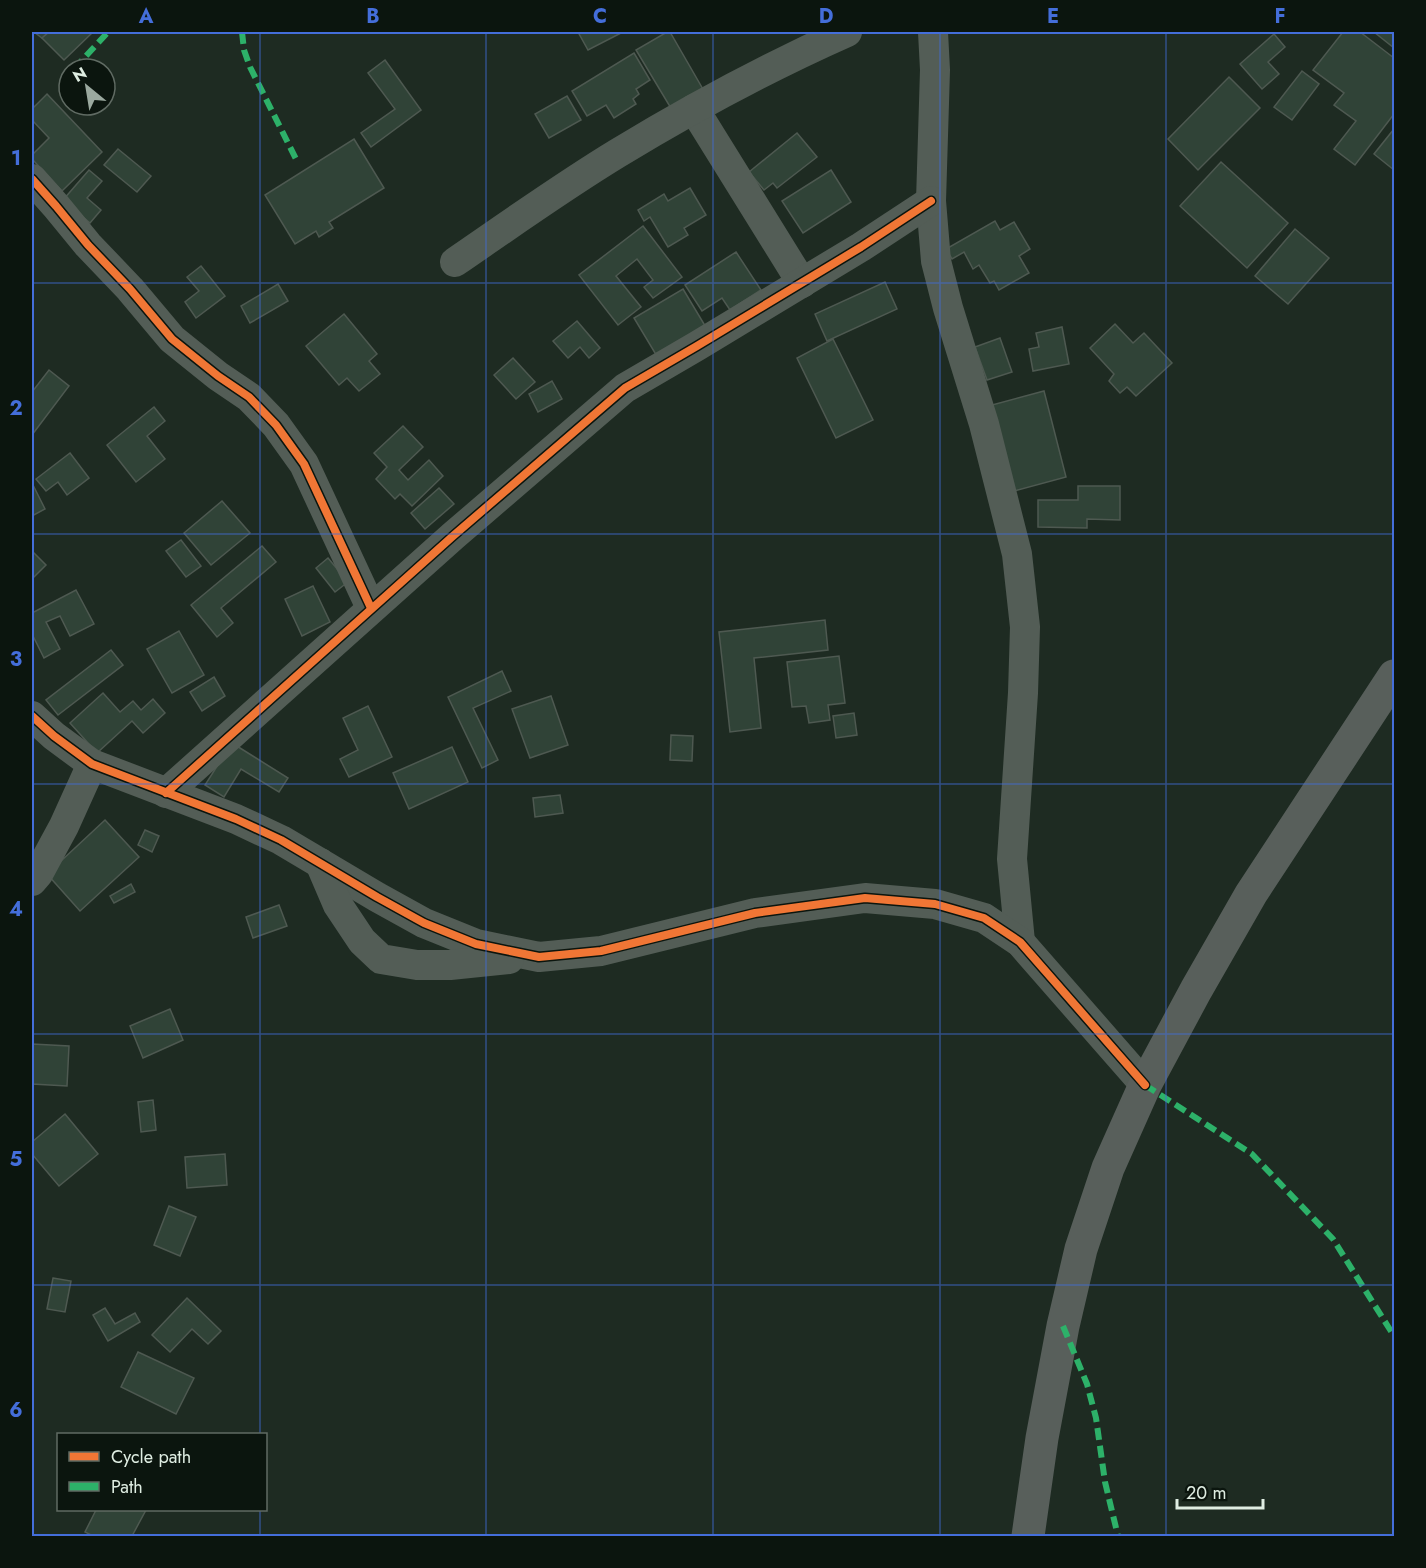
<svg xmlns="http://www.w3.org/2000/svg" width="1426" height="1568" viewBox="0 0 1426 1568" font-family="Jost,sans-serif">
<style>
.building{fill:#304337;stroke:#4e5951;stroke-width:1.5}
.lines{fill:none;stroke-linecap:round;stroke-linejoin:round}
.minor{stroke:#535d56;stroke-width:30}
.secondary{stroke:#585f5b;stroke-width:33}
.quiet{stroke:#2db169;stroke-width:6;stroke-dasharray:12 6;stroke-linecap:butt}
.cycleway-casing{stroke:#0b150e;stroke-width:11}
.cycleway{stroke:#f07635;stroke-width:8}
.grid{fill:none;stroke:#446eda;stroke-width:1.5;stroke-opacity:0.55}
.neatline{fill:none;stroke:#446eda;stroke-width:2}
.grid-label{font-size:20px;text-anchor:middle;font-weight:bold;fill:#446eda}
</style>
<rect width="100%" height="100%" fill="#1e2b22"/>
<!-- building -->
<g class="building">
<path d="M34 32H49L42 38Z"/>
<path d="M49 32H93L64 60 42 38Z"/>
<path d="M578 32H620L621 33 588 50Z"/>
<path d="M667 32H670L704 91 672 110 636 50Z"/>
<path d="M1343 32H1360L1394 58V114L1355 165 1334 149 1356 121 1334 105 1344 93 1313 70Z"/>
<path d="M1374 32H1394V48Z"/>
<path d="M1274 34 1285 47 1268 62 1279 74 1262 89 1240 64Z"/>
<path d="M634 53 650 80 636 89 639 94 633 99 636 104 614 118 606 105 587 116 572 91Z"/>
<path d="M385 60 421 110 371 147 361 133 395 109 368 73Z"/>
<path d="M1302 71 1319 84 1292 120 1274 107Z"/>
<path d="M1229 77 1260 108 1198 170 1168 139Z"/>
<path d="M47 94 102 152 62 191 32 159V155L49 138 32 120V109Z"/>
<path d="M567 96 581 120 549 138 535 114Z"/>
<path d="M1394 129V170L1374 154Z"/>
<path d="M797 133 817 157 777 188 773 183 764 190 749 172Z"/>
<path d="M354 139 384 188 329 222 333 228 319 237 316 231 295 244 265 195Z"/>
<path d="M118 149 151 176 137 192 104 165Z"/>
<path d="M1221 162 1288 223 1247 268 1180 206Z"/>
<path d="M89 170 102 181 87 198 101 210 90 223 63 200Z"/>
<path d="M831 170 851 202 803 233 782 201Z"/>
<path d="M690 188 706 215 684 228 688 235 668 247 650 217 644 221 638 210 664 194 668 201Z"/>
<path d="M995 221 1000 230 1014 222 1030 249 1019 256 1029 273 999 290 994 281 990 283 979 265 973 269 964 252 952 259 946 249Z"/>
<path d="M643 226 682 277 653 298 644 287 653 280 637 259 616 276 641 307 618 325 579 275Z"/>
<path d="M1295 229 1329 258 1288 304 1255 276Z"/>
<path d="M736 252 761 290 730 310 722 298 702 311 685 285Z"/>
<path d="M201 266 225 296 196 318 185 302 199 291 187 277Z"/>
<path d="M885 282 897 309 827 341 815 314Z"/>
<path d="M278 284 288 301 250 323 241 306Z"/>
<path d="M683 289 707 329 658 358 634 318Z"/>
<path d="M344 314 377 354 369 361 380 374 359 391 347 378 339 385 306 346Z"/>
<path d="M577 321 600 348 589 358 580 347 568 358 553 341Z"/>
<path d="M1115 324 1133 343 1144 333 1172 363 1136 396 1127 387 1120 393 1109 381 1114 374 1090 348Z"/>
<path d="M1062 327 1069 364 1033 371 1029 349 1039 347 1036 333Z"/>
<path d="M1000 338 1012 372 987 380 975 347Z"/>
<path d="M833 339 873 420 836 438 797 358Z"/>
<path d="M513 358 535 382 516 399 494 375Z"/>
<path d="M49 370 69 386 32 435V392Z"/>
<path d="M552 381 562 399 538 412 529 394Z"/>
<path d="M1044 391 1066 477 1014 491 992 405Z"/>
<path d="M154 407 165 421 147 436 165 459 136 482 107 445Z"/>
<path d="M403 426 423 447 399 470 408 480 429 460 443 476 412 506 400 494 395 499 376 479 387 467 374 453Z"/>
<path d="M70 453 89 478 67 495 58 482 46 491 36 479Z"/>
<path d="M32 483 45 509 32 516Z"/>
<path d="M1078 486H1120V520L1087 519V528L1038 527V500H1078Z"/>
<path d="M439 488 454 504 425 529 411 513Z"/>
<path d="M222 501 250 533 211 565 184 533Z"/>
<path d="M181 540 201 566 186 577 166 551Z"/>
<path d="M262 546 276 562 221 608 233 623 217 637 191 605Z"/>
<path d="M32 551 46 565 32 579Z"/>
<path d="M328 558 348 582 335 592 316 568Z"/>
<path d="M313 586 330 622 302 636 285 599Z"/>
<path d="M76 590 94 624 70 636 60 616 46 622 60 649 44 658 32 634V613Z"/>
<path d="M825 620 828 650 754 658 761 728 730 732 719 632Z"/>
<path d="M179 631 204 675 172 693 147 649Z"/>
<path d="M111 650 123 665 58 715 46 700Z"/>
<path d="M839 656 845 703 828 705 830 720 809 723 806 706 792 707 787 662Z"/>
<path d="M502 671 511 691 473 708 498 760 482 768 448 697Z"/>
<path d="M214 677 225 696 202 711 190 692Z"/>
<path d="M103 693 120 712 133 701 141 710 153 699 165 713 143 733 132 721 97 753 70 723Z"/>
<path d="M551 696 568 745 530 758 512 709Z"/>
<path d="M368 706 392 757 349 777 340 759 358 750 343 718Z"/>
<path d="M854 713 857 735 836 738 833 716Z"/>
<path d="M671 735 693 736 692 761 670 760Z"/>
<path d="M232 743 288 778 279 792 241 769 224 797 205 785Z"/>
<path d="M452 747 468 782 409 809 393 773Z"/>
<path d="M560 795 563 813 535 817 533 798Z"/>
<path d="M105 820 139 857 80 911 47 874Z"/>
<path d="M145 830 159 836 152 852 138 845Z"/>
<path d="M131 884 135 892 114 903 110 896Z"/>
<path d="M279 905 287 926 253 938 246 917Z"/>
<path d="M170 1009 183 1040 143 1058 130 1026Z"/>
<path d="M32 1044 69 1046 67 1086 32 1084Z"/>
<path d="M153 1100 156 1130 141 1132 138 1102Z"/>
<path d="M65 1114 98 1154 59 1186 32 1154V1142Z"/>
<path d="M225 1154 227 1185 187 1188 185 1157Z"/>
<path d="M169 1206 196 1217 180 1256 154 1245Z"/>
<path d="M53 1278 71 1281 65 1312 47 1309Z"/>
<path d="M187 1298 221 1331 208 1344 192 1329 170 1352 152 1335Z"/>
<path d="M105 1308 115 1324 135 1313 140 1322 108 1341 93 1315Z"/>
<path d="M138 1352 194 1378 176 1414 121 1387Z"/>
<path d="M96 1510H146L132 1536H93L85 1532Z"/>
</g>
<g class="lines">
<!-- minor -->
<g class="minor">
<path d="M933 32 935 70 931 201 936 261 948 308 984 424 1017 554 1025 627 1023 693 1012 859 1020 942"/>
<path d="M694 109 802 283"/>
<path d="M32 179 56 206 88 245 130 289 172 339 218 376 249 397 276 425 304 464 371 608"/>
<path d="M455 262C509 225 562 187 618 153 692 108 768 67 847 32"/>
<path d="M32 716 54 736 92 764 236 819 281 840 377 897 424 923 476 944 539 957 601 951 755 913 865 898 935 904 984 918 1020 942 1145 1085"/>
<path d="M166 793 453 536 625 388 697 346 861 247 931 201"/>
<path d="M320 863 338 905 362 941 381 959 417 965H450L509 959"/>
<path d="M32 881 38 874 64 826 92 764"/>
</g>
<!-- secondary -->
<path class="secondary" d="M1028 1536 1042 1438 1063 1326 1081 1249 1108 1168 1145 1085 1196 990 1251 894 1394 676"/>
<!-- quiet -->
<g class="quiet">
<path d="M242 32 244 50 250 67 296 159"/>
<path d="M74 69 108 32"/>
<path d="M1145 1085 1252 1154 1333 1239 1394 1336"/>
<path d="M1063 1326 1087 1384 1096 1418 1105 1482 1118 1536"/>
</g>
<defs>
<g id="cycleway">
<path d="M32 179 56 206 88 245 130 289 172 339 218 376 249 397 276 425 304 464 371 608"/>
<path d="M32 716 54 736 92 764 236 819 281 840 377 897 424 923 476 944 539 957 601 951 755 913 865 898 935 904 984 918 1020 942 1145 1085"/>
<path d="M166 793 453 536 625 388 697 346 861 247 931 201"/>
</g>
</defs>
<!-- cycleway casing -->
<use href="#cycleway" class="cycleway-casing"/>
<!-- cycleway -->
<use href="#cycleway" class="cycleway"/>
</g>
<!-- grid -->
<path class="grid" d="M260 32V1434M486 32V1536M713 32V1536M940 32V1536M1166 32V1536M32 283H1394M32 534H1394M32 784H1394M32 1034H1394M32 1285H1394M260 1510V1536"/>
<!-- border -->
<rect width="1426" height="1568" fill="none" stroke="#0b150e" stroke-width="66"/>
<!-- legend -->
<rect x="57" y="1433" width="210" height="78" fill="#0b150e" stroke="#606b63" stroke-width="1.5"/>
<rect x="69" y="1452" width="30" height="9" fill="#f07635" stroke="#606b63" stroke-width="1.5"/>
<text x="111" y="1463" font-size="18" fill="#dfede2">Cycle path</text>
<rect x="69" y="1482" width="30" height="9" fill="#2db169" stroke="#606b63" stroke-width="1.5"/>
<text x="111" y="1493" font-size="18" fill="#dfede2">Path</text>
<!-- north arrow -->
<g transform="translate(87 87) rotate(330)"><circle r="28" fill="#0b150e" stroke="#606b63" stroke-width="1.5"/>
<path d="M0-4.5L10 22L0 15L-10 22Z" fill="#9ba99f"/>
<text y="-9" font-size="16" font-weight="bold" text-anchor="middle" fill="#dfede2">N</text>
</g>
<!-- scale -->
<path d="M1177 1499v9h86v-9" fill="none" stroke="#dfede2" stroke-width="3"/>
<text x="1186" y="1499" font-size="18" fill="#dfede2" stroke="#0b150e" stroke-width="4.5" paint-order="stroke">20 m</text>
<rect x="33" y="33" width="1360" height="1502" class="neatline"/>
<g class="grid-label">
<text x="146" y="23">A</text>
<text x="373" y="23">B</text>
<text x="600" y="23">C</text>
<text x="826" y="23">D</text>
<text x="1053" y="23">E</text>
<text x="1280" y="23">F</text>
<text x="16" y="165">1</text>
<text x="16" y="415">2</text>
<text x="16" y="666">3</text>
<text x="16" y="916">4</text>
<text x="16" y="1166">5</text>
<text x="16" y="1417">6</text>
</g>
</svg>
